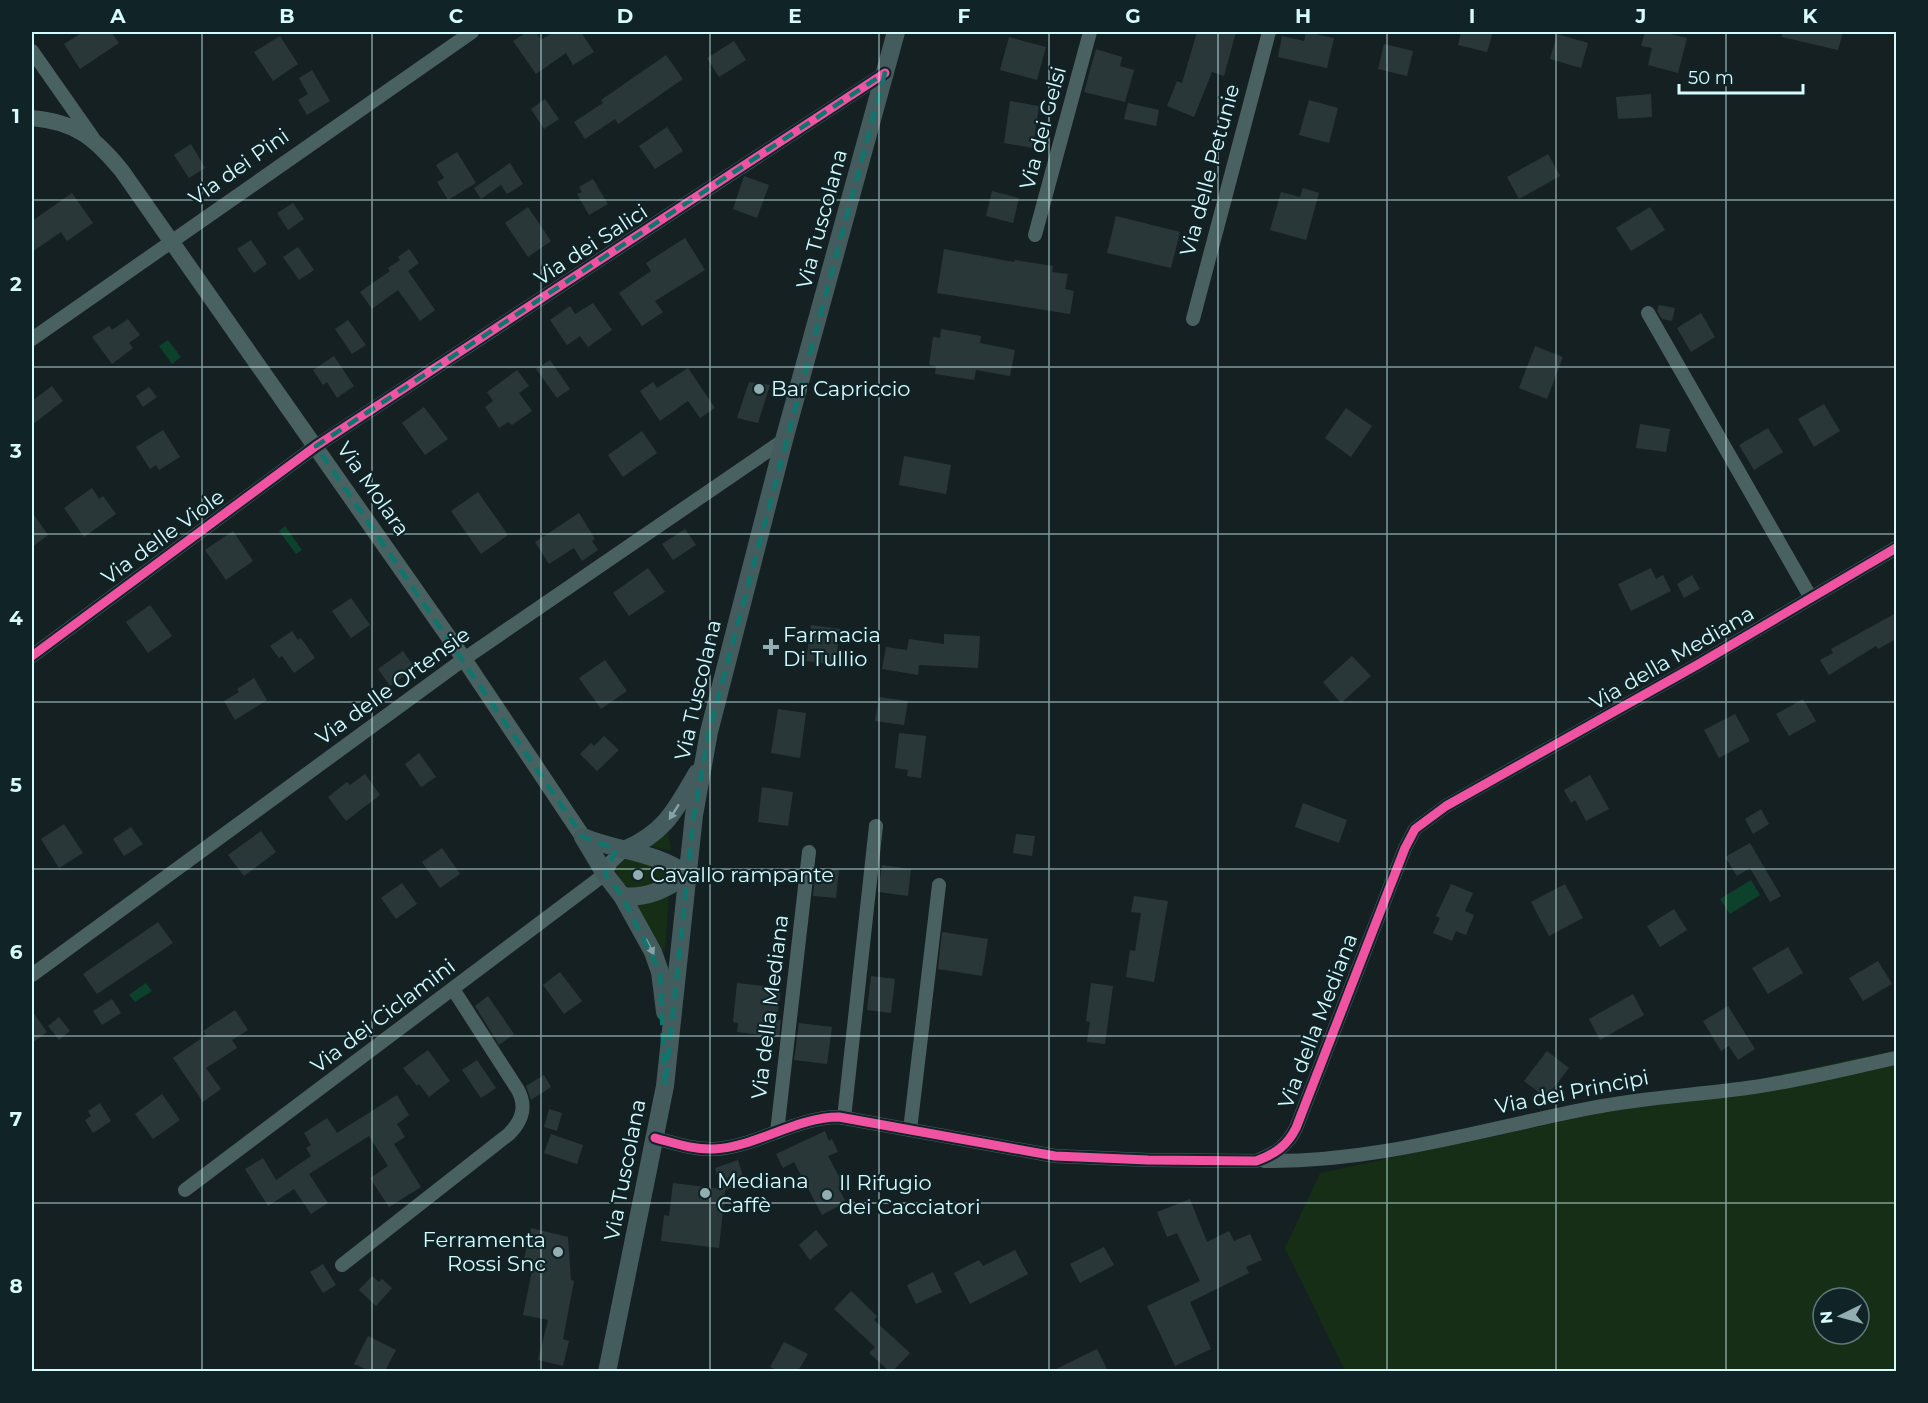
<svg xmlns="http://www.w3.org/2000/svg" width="1928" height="1403" viewBox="0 0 1928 1403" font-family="Montserrat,sans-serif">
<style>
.green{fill:#152e15;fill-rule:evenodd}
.water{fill:#0c412c}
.building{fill:#2a3739}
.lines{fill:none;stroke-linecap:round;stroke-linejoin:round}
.minor{stroke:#4a6162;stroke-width:14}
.tertiary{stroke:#4a6162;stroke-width:16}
.secondary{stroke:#445c5e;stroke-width:18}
.cycleway-casing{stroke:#102327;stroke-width:13}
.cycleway{stroke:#f153a3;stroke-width:9}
.oneway{fill:#86a4a6}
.marked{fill:none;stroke:#0f766e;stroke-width:4.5;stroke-dasharray:12 8;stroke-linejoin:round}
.grid{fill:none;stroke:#d6fbfe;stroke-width:1.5;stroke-opacity:0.55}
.poi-dot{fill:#92aeb1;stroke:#102327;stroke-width:2}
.labels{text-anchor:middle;stroke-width:4.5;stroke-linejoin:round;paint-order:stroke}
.street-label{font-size:21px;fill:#d6fbfe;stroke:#102327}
.poi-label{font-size:21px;fill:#d6fbfe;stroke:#102327;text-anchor:start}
.neatline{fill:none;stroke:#d6fbfe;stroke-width:2}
.grid-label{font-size:20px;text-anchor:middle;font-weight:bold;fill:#d6fbfe}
</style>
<rect width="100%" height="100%" fill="#152022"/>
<!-- green -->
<g class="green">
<path d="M668 832 671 851 650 846Z"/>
<path d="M625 857 652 859 669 875C652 890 642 892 622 884L615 867Z"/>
<path d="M669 893 665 953 635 906Z"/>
<path d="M1896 1050V1371H1345L1285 1248 1320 1173ZM1823 1298H1859V1334H1823Z"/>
</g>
<!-- water -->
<g class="water">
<path d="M168 340 181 357 172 364 159 346Z"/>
<path d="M285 526 302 550 296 554 279 531Z"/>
<path d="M1751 880 1760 895 1730 914 1720 899Z"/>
<path d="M146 983 152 991 135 1002 129 995Z"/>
</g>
<!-- building -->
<g class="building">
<path d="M83 32H111L119 43 80 69 64 44Z"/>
<path d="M527 32H536L541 40 554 32H581L594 52 573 65 566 53 536 74 513 41Z"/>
<path d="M1197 32H1236L1224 76 1212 72 1194 117 1167 106 1177 81 1182 83Z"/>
<path d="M1306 32 1334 38 1327 68 1278 57 1282 36 1304 41Z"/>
<path d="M1461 32H1493L1487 52 1458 45Z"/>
<path d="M1645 32H1663L1687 38 1678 73 1648 65 1652 48 1641 46Z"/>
<path d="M1782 32H1843L1838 50 1782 37Z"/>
<path d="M1557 34 1588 43 1581 68 1550 59Z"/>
<path d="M280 36 298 64 273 81 254 52Z"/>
<path d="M1009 37 1046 47 1037 80 1000 70Z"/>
<path d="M734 41 746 60 719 77 707 58Z"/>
<path d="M1384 44 1413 51 1407 76 1378 69Z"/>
<path d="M1096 49 1122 57 1120 66 1134 70 1125 102 1084 92Z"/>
<path d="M666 55 683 79 618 124 615 119 585 139 574 122 603 103 601 100Z"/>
<path d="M312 70 330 101 307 115 298 100 308 94 299 78Z"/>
<path d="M1651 94 1652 117 1618 119 1616 97Z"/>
<path d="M545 99 559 119 544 129 531 109Z"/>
<path d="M1309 100 1338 108 1329 143 1299 135Z"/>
<path d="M1010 101 1039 106 1033 148 1004 143Z"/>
<path d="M1128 103 1159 110 1156 126 1124 119Z"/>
<path d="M667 127 683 151 655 169 639 146Z"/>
<path d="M191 144 205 168 189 178 174 155Z"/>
<path d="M457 152 476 183 448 200 437 182 444 178 436 165Z"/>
<path d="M1548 154 1560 176 1519 199 1507 177Z"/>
<path d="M510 163 523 184 507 194 501 185 481 199 474 188Z"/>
<path d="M744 176 769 185 757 218 733 209Z"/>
<path d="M593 179 608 204 589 215 577 194 582 192 579 187Z"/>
<path d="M1303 188 1319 193 1306 240 1270 230 1281 192 1300 197Z"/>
<path d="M992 191 1019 198 1013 223 986 216Z"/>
<path d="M72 193 93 223 67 241 61 232 32 252V221Z"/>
<path d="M293 203 304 219 288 230 277 213Z"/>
<path d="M528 207 551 241 528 257 505 223Z"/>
<path d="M1650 207 1665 230 1631 251 1616 228Z"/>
<path d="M1116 216 1180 232 1171 268 1107 253Z"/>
<path d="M685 238 705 270 655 301 663 312 642 326 619 293 651 271 646 263Z"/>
<path d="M251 240 267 264 254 273 237 249Z"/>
<path d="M298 247 314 270 299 280 283 257Z"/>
<path d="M409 249 419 263 408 271 435 310 420 321 398 290 372 309 360 292 390 271 388 268 400 260 398 257Z"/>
<path d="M944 249 1014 262 1015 260 1053 266 1052 272 1068 274 1065 289 1074 291 1070 314 937 293Z"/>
<path d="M593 303 612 330 588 347 580 336 567 345 550 320 570 306 575 314Z"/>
<path d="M1659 305 1675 308 1672 321 1662 319 1657 311Z"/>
<path d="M1701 313 1715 337 1691 352 1677 328Z"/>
<path d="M128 319 140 335 129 343 133 348 112 364 92 337 109 326 112 330Z"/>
<path d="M348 320 366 345 352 354 335 329Z"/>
<path d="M941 329 981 336 980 343 1015 350 1010 376 976 370 974 380 935 374 936 366 929 365 933 337 940 338Z"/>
<path d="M1535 346 1563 357 1547 399 1519 388Z"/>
<path d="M334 356 354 386 337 398 327 382 323 385 313 370Z"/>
<path d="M550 360 570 389 557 398 536 369Z"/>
<path d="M688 368 715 408 700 418 688 401 660 421 640 391 653 382 657 388Z"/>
<path d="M517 370 529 386 519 393 532 411 512 425 508 422 499 428 485 407 493 401 487 392Z"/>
<path d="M749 382 770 385 758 423 737 418Z"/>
<path d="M52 386 63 401 32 425V401Z"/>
<path d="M149 387 157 397 143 407 136 396Z"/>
<path d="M1824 404 1840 431 1814 447 1798 419Z"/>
<path d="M424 407 448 439 425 455 402 423Z"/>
<path d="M1346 408 1372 426 1351 457 1325 438Z"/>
<path d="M1640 424 1670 429 1666 452 1636 448Z"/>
<path d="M1768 428 1783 452 1754 470 1739 445Z"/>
<path d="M163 430 180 457 159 470 156 465 150 469 136 447Z"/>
<path d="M642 431 657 453 623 477 608 455Z"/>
<path d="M904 456 951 465 946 494 899 485Z"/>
<path d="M92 488 99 499 103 496 116 514 84 537 64 508Z"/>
<path d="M478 492 508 535 481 554 451 511Z"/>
<path d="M32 512 48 535 32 547Z"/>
<path d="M579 513 595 539 592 541 598 550 582 561 574 548 549 564 535 542Z"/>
<path d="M685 529 696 545 673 560 662 544Z"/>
<path d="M233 531 253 561 226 580 205 550Z"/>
<path d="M648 568 665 592 629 616 613 593Z"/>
<path d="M1651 568 1656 579 1663 575 1671 591 1631 611 1618 584Z"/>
<path d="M1692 575 1700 589 1684 598 1677 584Z"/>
<path d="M351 598 370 625 351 638 332 611Z"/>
<path d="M150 605 172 636 148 653 126 622Z"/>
<path d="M1896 613V639L1878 649 1876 646 1829 675 1820 660 1833 653 1831 649Z"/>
<path d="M811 625 840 629 835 665 806 661Z"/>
<path d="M292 631 298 640 301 638 315 658 294 673 282 656 279 658 270 646Z"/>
<path d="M944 634 980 636 978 668 919 665 918 675 882 669 886 647 907 650 909 639 944 644Z"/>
<path d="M403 651 415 668 390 686 378 669Z"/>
<path d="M1352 656 1371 676 1341 703 1323 682Z"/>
<path d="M605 660 627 691 601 709 579 678Z"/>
<path d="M254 678 267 700 235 720 224 701 239 692 237 689Z"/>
<path d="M879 697 908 701 904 725 875 721Z"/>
<path d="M1803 699 1816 721 1789 736 1776 714Z"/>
<path d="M778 709 806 713 800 758 771 753Z"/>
<path d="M1735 714 1750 741 1719 758 1704 730Z"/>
<path d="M899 733 926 736 921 778 907 776 908 770 895 768Z"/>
<path d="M604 736 619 750 597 771 580 754 591 743 594 746Z"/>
<path d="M419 753 436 777 421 787 405 764Z"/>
<path d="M365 774 380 795 346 821 328 797 347 782 350 785Z"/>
<path d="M1590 775 1609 809 1586 821 1575 800 1571 803 1564 790Z"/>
<path d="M762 787 793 792 788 826 758 822Z"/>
<path d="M1303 803 1347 820 1339 843 1295 827Z"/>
<path d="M1761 809 1769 824 1753 834 1745 819Z"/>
<path d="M64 824 83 853 59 868 41 839Z"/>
<path d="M131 827 143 844 124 856 113 839Z"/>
<path d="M261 831 276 852 244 876 228 855Z"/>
<path d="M1016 834 1035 836 1032 856 1013 853Z"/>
<path d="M1750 843 1781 896 1770 902 1750 868 1737 876 1725 857Z"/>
<path d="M442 848 460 874 440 888 422 862Z"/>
<path d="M882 865 911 869 908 896 878 892Z"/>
<path d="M816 868 839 870 836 898 813 896Z"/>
<path d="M402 883 417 904 396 919 381 898Z"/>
<path d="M1451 884 1473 893 1465 911 1474 915 1466 935 1456 931 1452 941 1433 933 1440 918 1436 916Z"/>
<path d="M1565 884 1583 918 1549 936 1531 902Z"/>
<path d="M1134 896 1168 901 1154 982 1126 977 1130 950 1135 951 1141 913 1131 912Z"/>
<path d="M1674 909 1687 930 1660 947 1647 926Z"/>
<path d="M158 922 173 943 97 994 83 974Z"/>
<path d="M942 932 988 939 982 976 938 969Z"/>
<path d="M1788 947 1803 973 1768 994 1752 968Z"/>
<path d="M1878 961 1892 984 1863 1001 1849 978Z"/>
<path d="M560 972 582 1001 564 1014 543 985Z"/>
<path d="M871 976 895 979 891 1013 867 1010Z"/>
<path d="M737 983 781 988 777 1020H781L779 1037 737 1032 738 1023 733 1022Z"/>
<path d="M1091 983 1113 986 1105 1044 1087 1042 1090 1022 1086 1021Z"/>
<path d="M1633 994 1644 1015 1600 1040 1589 1019Z"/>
<path d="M488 996 514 1034 499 1045 475 1006Z"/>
<path d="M112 999 121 1013 102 1025 93 1011Z"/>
<path d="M1728 1006 1755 1049 1738 1060 1729 1046 1721 1051 1703 1021Z"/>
<path d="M235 1010 248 1030 232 1040 237 1048 206 1068 221 1089 203 1102 173 1058 206 1035 203 1031Z"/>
<path d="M32 1011 47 1032 32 1043Z"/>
<path d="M59 1017 70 1031 59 1040 48 1026Z"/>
<path d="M799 1023 832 1027 827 1064 794 1060Z"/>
<path d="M428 1050 450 1081 429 1097 419 1084 417 1086 403 1068Z"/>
<path d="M1547 1051 1569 1068 1546 1098 1524 1081Z"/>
<path d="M477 1060 496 1088 481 1098 462 1070Z"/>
<path d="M544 1075 551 1087 531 1100 526 1086Z"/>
<path d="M162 1094 180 1120 153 1139 135 1114Z"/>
<path d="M397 1095 409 1115 397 1124 405 1137 394 1144 421 1187 389 1207 370 1178 388 1166 369 1136 309 1174 328 1203 311 1214 294 1189 268 1206 245 1169 263 1158 276 1180 311 1156 306 1148 311 1145 304 1133 327 1118 337 1133Z"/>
<path d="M100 1103 111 1121 93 1133 85 1120 91 1116 88 1111Z"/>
<path d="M549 1109 562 1113 557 1131 544 1127Z"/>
<path d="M825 1131 829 1141 832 1139 838 1152 828 1156 843 1184 838 1187 846 1202 822 1215 794 1162 783 1168 776 1154Z"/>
<path d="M551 1134 583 1145 577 1164 544 1153Z"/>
<path d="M738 1160 745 1183 725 1190 719 1248 661 1241 664 1215 669 1216 673 1183 722 1189 715 1168Z"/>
<path d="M1190 1199 1207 1242 1229 1231 1234 1241 1250 1234 1262 1260 1246 1267 1249 1273 1190 1302 1211 1349 1175 1366 1147 1306 1200 1281 1177 1233 1167 1237 1157 1212Z"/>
<path d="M531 1228 568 1237 571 1280 574 1281 563 1339 569 1341 563 1366 538 1360 548 1320 523 1315 534 1261 524 1259Z"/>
<path d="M816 1230 828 1245 810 1260 799 1245Z"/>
<path d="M1104 1247 1114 1265 1080 1283 1070 1264Z"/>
<path d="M1015 1250 1028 1274 970 1304 954 1273 979 1260 983 1266Z"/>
<path d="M323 1264 336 1285 323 1293 310 1272Z"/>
<path d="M933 1272 942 1292 916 1304 907 1285Z"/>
<path d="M372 1276 379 1282 382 1279 392 1288 376 1306 359 1290Z"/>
<path d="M851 1291 877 1316 874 1320 910 1353 893 1371H889L869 1353 875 1347 834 1309Z"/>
<path d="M368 1336 396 1350 385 1371H370L354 1364Z"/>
<path d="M784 1342 808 1354 798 1371H778L770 1367Z"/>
<path d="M1097 1349 1108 1371H1052Z"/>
</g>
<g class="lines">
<!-- minor -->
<g class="minor">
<path d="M32 51 93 138"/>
<path d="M1035 235 1090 32"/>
<path d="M1648 313 1811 598"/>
<path d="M1193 319 1269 32"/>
<path d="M32 339 472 32"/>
<path d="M32 656 316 446 885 73"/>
<path d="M32 975 464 659 784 440"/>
<path d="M844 1118 876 826"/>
<path d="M910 1130 939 885"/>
<path d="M777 1132 809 852"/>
<path d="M655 1138C674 1143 694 1150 714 1149 756 1147 796 1117 839 1117L1055 1156 1148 1160 1256 1161C1275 1154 1287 1146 1296 1128L1405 848 1415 829 1446 806 1697 665 1896 548"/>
<path d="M1264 1161C1375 1163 1483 1129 1591 1108 1645 1097 1699 1095 1754 1087 1802 1080 1849 1068 1896 1058"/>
<path d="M185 1190 605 874 611 862 624 850"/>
<path d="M342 1265 509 1134C522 1121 527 1107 518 1090L453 989"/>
</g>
<!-- tertiary -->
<path class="tertiary" d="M32 118C76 122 95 138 122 171L464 659 583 837"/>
<!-- secondary -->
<g class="secondary">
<path d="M583 837 605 874 622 896 653 952 660 972 665 1012"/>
<path d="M583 837C620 852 654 851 688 875"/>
<path d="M624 850C665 833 676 809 697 773"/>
<path d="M622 896C649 899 666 888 688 875"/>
<path d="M607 1372 665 1086 694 815 709 732 784 440 896 32"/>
</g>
<defs>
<g id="cycleway">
<path d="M32 656 316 446 885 73"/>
<path d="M655 1138C674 1143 694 1150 714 1149 756 1147 796 1117 839 1117L1055 1156 1148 1160 1256 1161C1275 1154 1287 1146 1296 1128L1405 848 1415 829 1446 806 1697 665 1896 548"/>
</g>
</defs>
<!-- cycleway casing -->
<use href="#cycleway" class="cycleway-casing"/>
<!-- cycleway -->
<use href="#cycleway" class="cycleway"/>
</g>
<!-- one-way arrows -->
<defs><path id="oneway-solid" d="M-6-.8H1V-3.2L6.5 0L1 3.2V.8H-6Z" transform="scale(1.5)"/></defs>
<g class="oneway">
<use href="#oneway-solid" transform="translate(674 812) rotate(123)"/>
<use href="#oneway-solid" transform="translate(650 947) rotate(63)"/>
</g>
<!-- marked area -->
<path class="marked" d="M885 73 709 732 694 815 665 1086 660 972 622 896 605 874 616 849 583 837 316 446Z"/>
<!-- grid -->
<path class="grid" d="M202 32V1372M372 32V1372M541 32V1372M710 32V1372M879 32V1372M1049 32V1372M1218 32V1372M1387 32V1372M1556 32V1372M1726 32V1372M32 200H1896M32 367H1896M32 534H1896M32 702H1896M32 869H1896M32 1036H1896M32 1203H1896"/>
<!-- markers -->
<g class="poi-dot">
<circle cx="759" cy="389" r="6"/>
<path d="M768 638h6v6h6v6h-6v6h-6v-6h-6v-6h6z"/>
<circle cx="638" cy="875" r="6"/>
<circle cx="705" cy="1193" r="6"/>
<circle cx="827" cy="1195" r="6"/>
<circle cx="558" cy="1252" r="6"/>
</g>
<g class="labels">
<!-- street labels -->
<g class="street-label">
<text transform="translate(1043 128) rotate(-75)" y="7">Via dei Gelsi</text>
<text transform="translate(239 167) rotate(-35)" y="7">Via dei Pini</text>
<text transform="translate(1210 170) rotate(-75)" y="7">Via delle Petunie</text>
<text transform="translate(822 219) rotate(-75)" y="7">Via Tuscolana</text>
<text transform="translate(591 245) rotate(-33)" y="7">Via dei Salici</text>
<text transform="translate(373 489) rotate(55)" y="7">Via Molara</text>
<text transform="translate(163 537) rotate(-36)" y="7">Via delle Viole</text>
<text transform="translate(1672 658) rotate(-30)" y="7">Via della Mediana</text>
<text transform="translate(393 686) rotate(-36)" y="7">Via delle Ortensie</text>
<text transform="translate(698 690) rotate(-77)" y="7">Via Tuscolana</text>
<text transform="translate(770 1007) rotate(-83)" y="7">Via della Mediana</text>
<text transform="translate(383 1016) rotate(-37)" y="7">Via dei Ciclamini</text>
<text transform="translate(1318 1021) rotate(-69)" y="7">Via della Mediana</text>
<text transform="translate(1572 1092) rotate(-11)" y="7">Via dei Principi</text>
<text transform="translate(625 1170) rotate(-79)" y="7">Via Tuscolana</text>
</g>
<!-- poi labels -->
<g class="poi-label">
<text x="771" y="396">Bar Capriccio</text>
<text x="783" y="642">Farmacia<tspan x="783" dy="24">Di Tullio</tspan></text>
<text x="650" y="882">Cavallo rampante</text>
<text x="717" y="1188">Mediana<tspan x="717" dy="24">Caffè</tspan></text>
<text x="839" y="1190">Il Rifugio<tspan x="839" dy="24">dei Cacciatori</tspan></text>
<text x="546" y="1247" text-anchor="end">Ferramenta<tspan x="546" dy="24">Rossi Snc</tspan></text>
</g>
</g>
<!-- border -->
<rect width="1928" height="1403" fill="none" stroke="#102327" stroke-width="66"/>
<!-- north arrow -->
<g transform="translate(1841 1316) rotate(265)"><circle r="28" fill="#102327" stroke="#5f797d" stroke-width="1.5"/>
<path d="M0-4.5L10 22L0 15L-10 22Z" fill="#92aeb1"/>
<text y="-9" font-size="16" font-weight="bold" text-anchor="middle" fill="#d6fbfe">N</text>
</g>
<!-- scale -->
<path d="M1679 84v9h124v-9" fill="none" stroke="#d6fbfe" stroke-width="3"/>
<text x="1688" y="84" font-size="18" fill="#d6fbfe" stroke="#102327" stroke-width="4.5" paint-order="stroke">50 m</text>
<rect x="33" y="33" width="1862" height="1337" class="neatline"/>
<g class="grid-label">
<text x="118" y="23">A</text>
<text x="287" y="23">B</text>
<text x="456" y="23">C</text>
<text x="625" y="23">D</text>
<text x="795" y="23">E</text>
<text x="964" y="23">F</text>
<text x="1133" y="23">G</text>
<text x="1303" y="23">H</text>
<text x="1472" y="23">I</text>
<text x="1641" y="23">J</text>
<text x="1810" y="23">K</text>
<text x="16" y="123">1</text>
<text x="16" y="291">2</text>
<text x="16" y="458">3</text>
<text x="16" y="625">4</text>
<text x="16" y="792">5</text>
<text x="16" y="959">6</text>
<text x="16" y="1126">7</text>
<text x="16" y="1293">8</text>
</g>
</svg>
